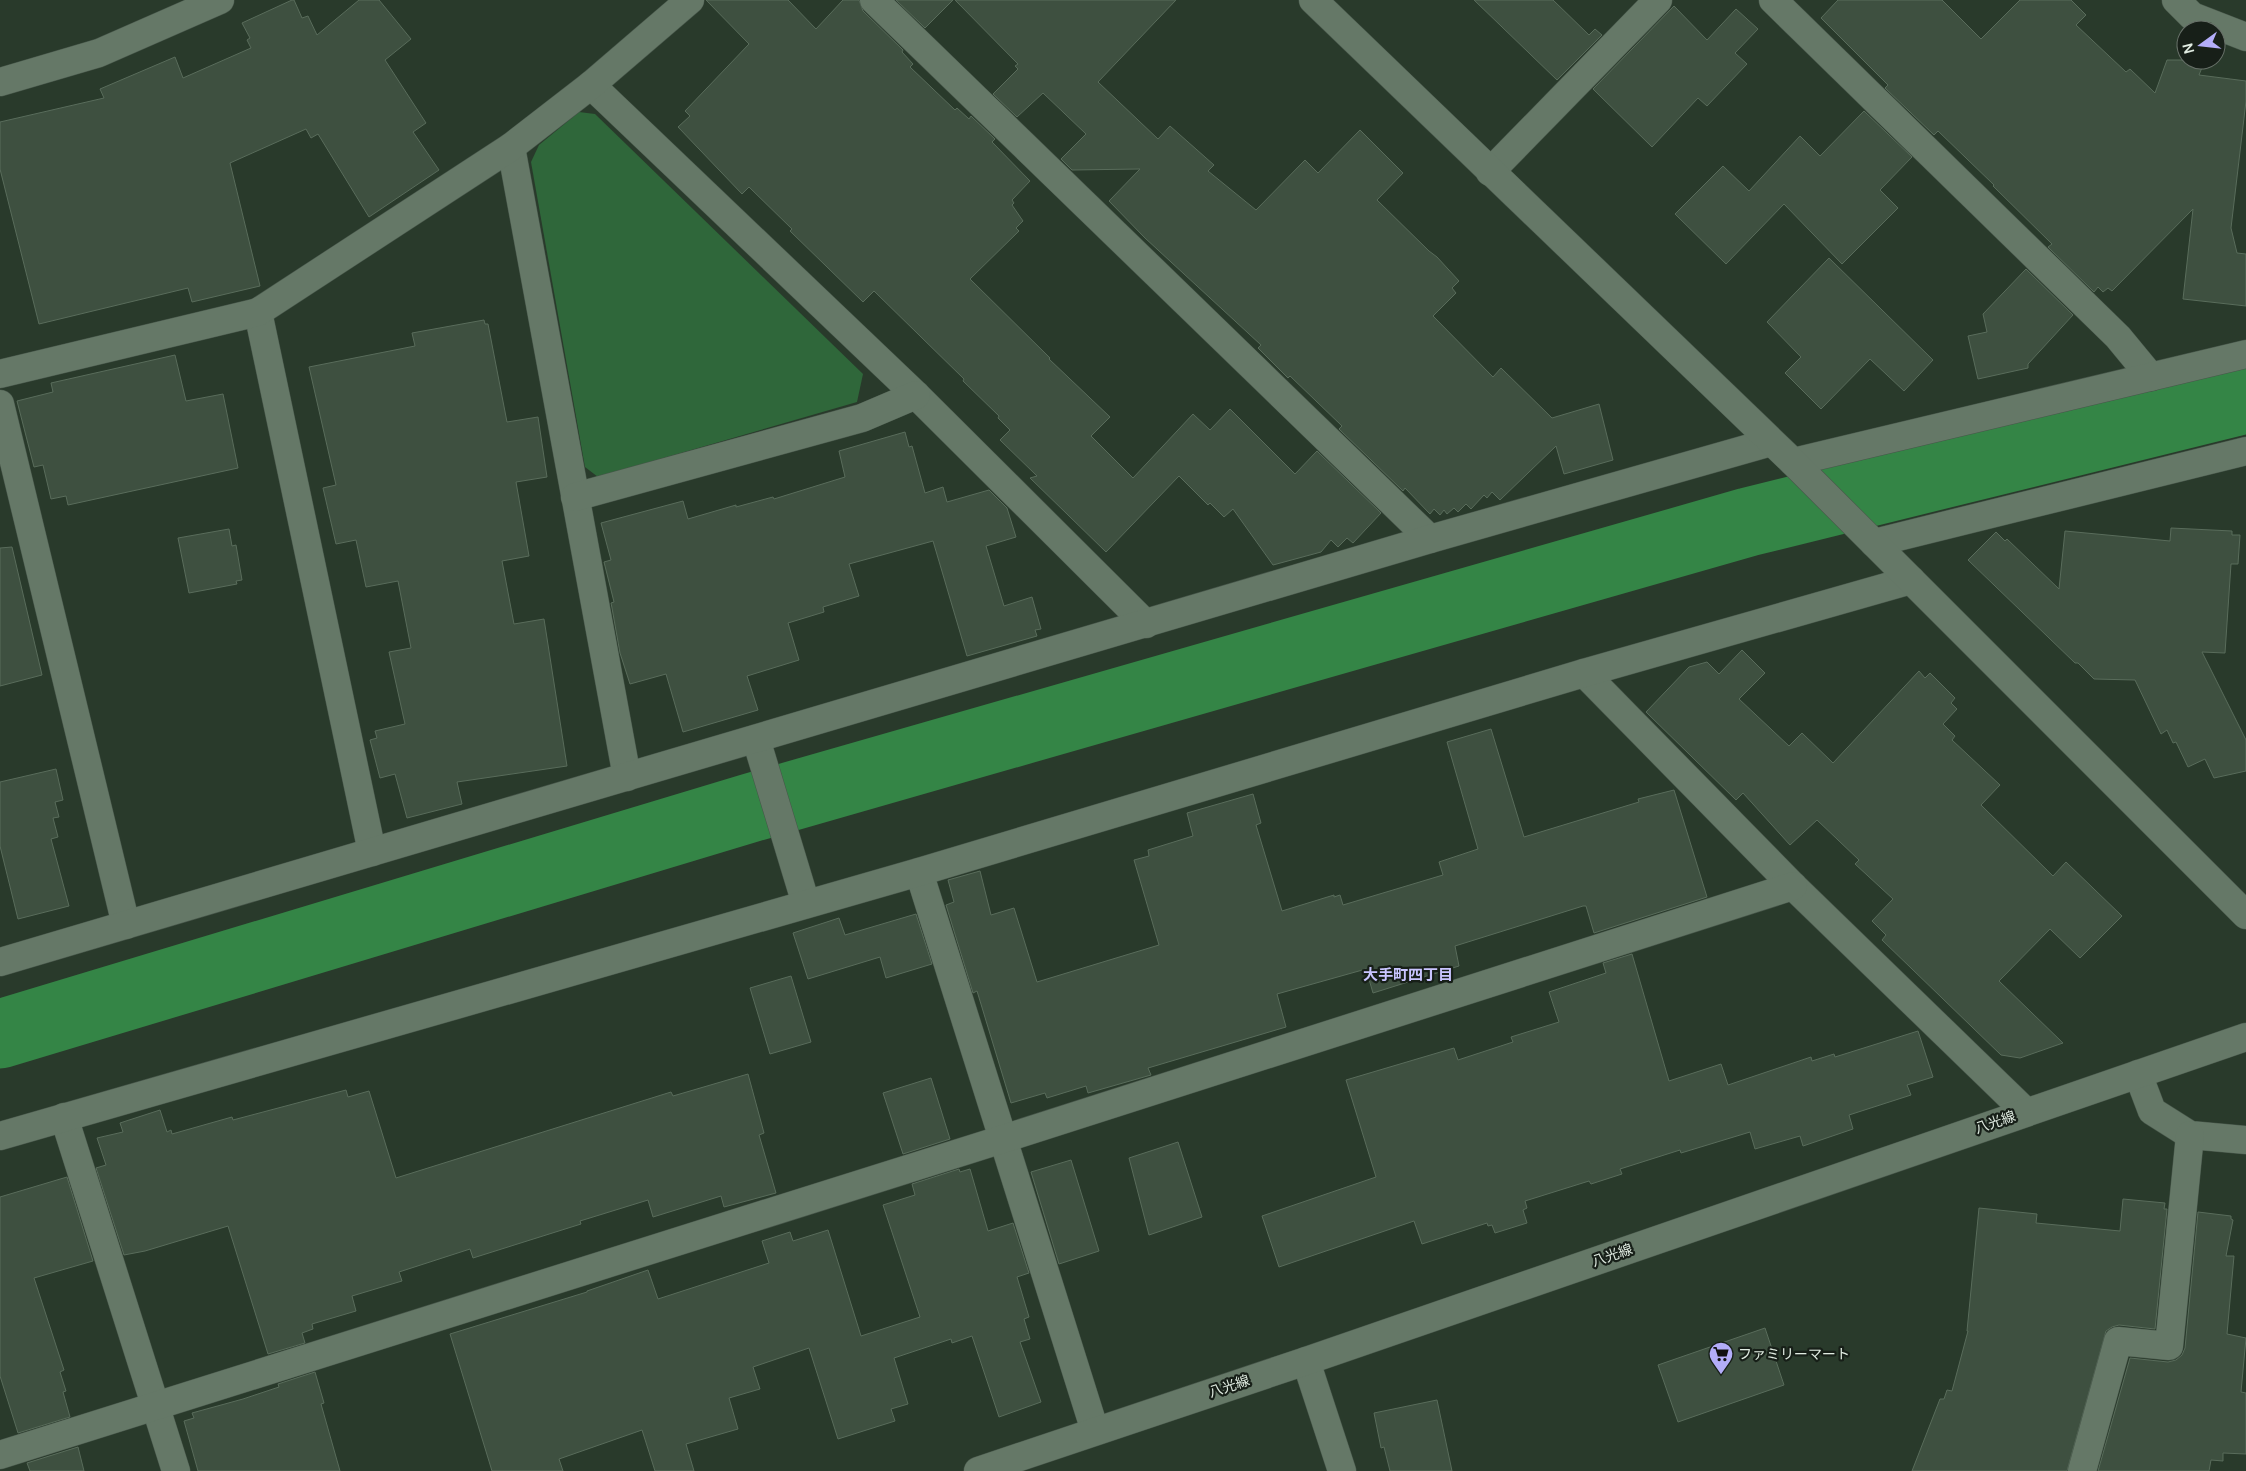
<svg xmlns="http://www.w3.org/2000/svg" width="2246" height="1471" viewBox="0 0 2246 1471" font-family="Manrope,'Noto Sans JP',sans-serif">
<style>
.green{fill:#2f673a}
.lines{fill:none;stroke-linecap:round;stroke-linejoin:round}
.river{stroke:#348546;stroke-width:69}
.building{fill:#3e5040;stroke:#596c5b}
.street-casing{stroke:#47564a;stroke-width:29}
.secondary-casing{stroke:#47564a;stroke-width:29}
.street{stroke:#657867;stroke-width:28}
.secondary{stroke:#657867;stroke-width:28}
.labels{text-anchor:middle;stroke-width:4.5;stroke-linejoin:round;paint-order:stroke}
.street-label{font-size:14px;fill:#e1ece2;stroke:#171f18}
.poi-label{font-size:14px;fill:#e1ece2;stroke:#171f18;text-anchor:start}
.neighbourhood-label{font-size:15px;font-weight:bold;fill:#c9c5ff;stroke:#171f18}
</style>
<rect width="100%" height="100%" fill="#293a2b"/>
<!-- green -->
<path class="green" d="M579 112 595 114 863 374 857 402 598 477 585 467 531 162 539 145Z"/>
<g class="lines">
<!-- river -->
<path class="river" d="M0 1034 750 808 1748 522 2246 399"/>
</g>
<!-- building -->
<g class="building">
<path d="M292 0H294L302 18 308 16 317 35 359 0H379L411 39 385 60 426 123 413 132 439 170 369 217 318 134 311 138 306 129 230 163 260 286 192 302 188 288 39 324 0 169V122L104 98 100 89 175 57 183 78 251 48 247 40 250 38 242 23Z"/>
<path d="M706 0H788L816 29 843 0H859L863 11 903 50 902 52 913 64 910 67 955 110 957 108 969 119 971 116 995 139 992 142 1030 181 1012 200 1014 203 1012 205 1023 221 1016 228 1019 231 970 279 1050 358 1049 359 1110 417 1091 436 1133 478 1193 414 1210 430 1230 409 1295 474 1317 451 1381 513 1353 543 1347 538 1338 547 1331 540 1321 552 1273 565 1233 509 1224 517 1210 503 1208 505 1179 476 1106 552 1030 478 1037 476 1000 440 1010 430 998 418 999 416 963 381 964 379 874 291 863 302 790 231 792 229 749 187 742 194 678 127 690 116 685 111 749 44Z"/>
<path d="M896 0H953L925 28Z"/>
<path d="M955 0H1176L1098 82 1158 139 1170 126 1214 165 1208 171 1256 210 1305 160 1318 173 1360 130 1403 173 1377 200 1429 251 1437 257 1459 281 1452 288 1456 293 1433 316 1493 377 1501 368 1552 418 1599 404 1613 460 1564 474 1556 446 1500 500 1492 492 1487 498 1484 495 1471 509 1466 504 1458 512 1454 508 1447 514 1444 510 1440 515 1434 509 1430 514 1405 488 1403 491 1339 429 1342 426 1290 376 1288 378 1258 348 1261 345 1145 238 1109 201 1140 169 1072 170 1061 159 1086 134 1043 93 1017 117 993 94 1018 69 1015 66 1018 64Z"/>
<path d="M1474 0H1553L1589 35 1595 29 1602 35 1557 80Z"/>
<path d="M1838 0H1942L1981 39 2020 0H2071L2086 15 2076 25 2126 72 2130 69 2155 93 2167 60H2205L2199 75 2246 81V101L2231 228 2237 253 2246 254V306L2183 299 2193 209 2112 291 2108 288 2103 292 2098 287 2094 292 2048 247 2052 244 1993 186 1994 185 1938 131 1934 135 1885 88 1888 85 1821 18Z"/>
<path d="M1674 6 1707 40 1736 9 1758 29 1735 53 1747 64 1707 106 1698 98 1652 147 1593 89Z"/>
<path d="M1864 111 1912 157 1880 190 1898 208 1842 264 1784 204 1726 264 1675 214 1723 166 1749 191 1800 136 1820 156Z"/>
<path d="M1829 258 1933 360 1904 391 1870 359 1821 409 1785 373 1801 357 1767 322Z"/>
<path d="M2026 269 2073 315 2028 364V368L1978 379 1968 336 1987 332 1983 314Z"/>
<path d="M484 320 485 324H488L507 422 538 417 547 477 516 482 529 556 502 561 514 624 544 619 567 766 457 782 462 804 407 818 395 774 380 778 370 740 377 738 375 731 405 724 389 652 411 648 398 581 366 587 356 540 336 544 323 488 336 485 309 367 415 346 412 333Z"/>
<path d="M175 355 186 401 223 394 238 468 68 505 66 496 51 499 43 465 34 467 17 401 53 392 51 383Z"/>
<path d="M905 432 909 447 912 446 925 493 943 487 947 502 989 490 1007 508 1016 537 986 546 1004 606 1032 597 1041 629 1035 630 1037 636 967 656 933 541 849 564 859 596 823 607 824 612 788 623 799 660 747 676 758 710 683 732 666 674 630 684 620 653 612 608 611 603 614 602 604 562 611 560 601 523 683 501 688 519 736 505V507L773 497 774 499 845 477 839 451Z"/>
<path d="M2171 528 2232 531V535H2240L2238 564H2231L2225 653 2202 652 2246 740V771L2214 778 2205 759 2188 767 2176 742 2173 743 2167 730 2161 734 2135 680 2094 679 2078 663H2075L1968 560 1996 532 2005 541 2007 539 2059 589 2065 531 2170 541Z"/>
<path d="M229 529 232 546 236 545 242 580 236 581 237 584 189 593 178 538Z"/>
<path d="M12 547 42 675 0 686V548Z"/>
<path d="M1742 650 1765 673 1739 699 1789 746 1802 733 1833 763 1919 671 1925 678 1930 673 1955 698 1951 703 1957 709 1943 724 1955 736 1952 740 2000 785 1981 805 2053 876 2066 862 2122 916 2080 958 2050 929 1999 981 2063 1043 2020 1058 2001 1055 1882 940 1886 935 1872 921 1893 899 1855 864 1859 860 1817 820 1790 845 1743 793 1736 800 1646 712 1689 667 1707 662 1719 674Z"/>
<path d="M1491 729 1524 837 1639 802 1638 799 1674 790 1707 897 1594 933 1586 906H1583L1455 946 1459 966 1373 993 1366 969 1277 994 1286 1027 1148 1068 1151 1075 1088 1093 1086 1086 1047 1098 1045 1093 1011 1103 977 991 973 993 946 905 954 902 948 880 980 871 991 915 1014 908 1037 982 1159 945 1134 860 1149 856 1148 850 1193 836 1187 813 1253 794 1261 823 1256 825 1282 911 1334 895V897L1340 895 1343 905 1443 875 1439 862 1478 849 1447 742Z"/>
<path d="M56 769 63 800 55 802 59 817 53 818 58 837 51 839 69 906 18 919 0 846V782Z"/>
<path d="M916 914 932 964 886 978 880 957 808 979 793 933 839 918 845 935Z"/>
<path d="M1632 954 1669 1081 1721 1064 1728 1085 1811 1057 1812 1061 1834 1054 1835 1057 1918 1031 1933 1077 1907 1085 1911 1095 1849 1115 1853 1129 1803 1146 1800 1136 1755 1149 1750 1132 1681 1153 1680 1150 1620 1169 1622 1174 1591 1184 1589 1181 1525 1201 1527 1208 1523 1210 1527 1223 1495 1233 1492 1225 1488 1226 1487 1223 1422 1244 1414 1221 1279 1267 1262 1216 1376 1177 1346 1080 1454 1048 1458 1060 1513 1042 1511 1037 1559 1022 1549 992 1606 973 1603 963Z"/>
<path d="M791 976 811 1042 770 1054 750 988Z"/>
<path d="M748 1074 764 1133 759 1135 776 1193 724 1207 721 1196 653 1217 648 1200 580 1221 581 1224 473 1258 470 1249 399 1272 402 1281 352 1296 356 1311 312 1324 313 1329 302 1333 305 1343 268 1354 228 1226 145 1251 124 1255 96 1168 106 1165 97 1138 123 1132 120 1123 160 1110 167 1132 171 1130 172 1134 232 1117 233 1120 346 1090 348 1097 369 1091 396 1178 671 1092 673 1096Z"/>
<path d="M931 1078 950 1139 903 1154 883 1093Z"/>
<path d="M1178 1142 1202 1217 1149 1235 1129 1158Z"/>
<path d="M1071 1160 1099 1251 1059 1264 1031 1172Z"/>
<path d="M959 1169 960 1172 970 1169 988 1231 1013 1223 1029 1273 1017 1277 1029 1317 1024 1319 1030 1339 1020 1342 1041 1402 999 1417 972 1336 952 1343 951 1339 894 1358 908 1404 891 1409 895 1421 838 1439 809 1348 753 1367 760 1389 729 1398 738 1429 686 1444 694 1471H655L642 1430 559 1459 563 1471H492L450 1334 587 1292V1291L648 1270 658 1299 769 1263 762 1241 790 1232 793 1241 828 1230 861 1336 920 1317 883 1205 915 1195 912 1184Z"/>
<path d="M67 1177 93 1261 34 1278 64 1370 60 1372 66 1391 63 1392 70 1417 18 1433 0 1376V1197Z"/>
<path d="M2123 1199 2165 1203 2164 1209H2167L2155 1329 2119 1325 2112 1327 2106 1331 2067 1471H1912L1940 1399H1944L1947 1390 1952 1391 1968 1331H1967L1979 1208 2037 1214 2036 1223 2120 1231Z"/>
<path d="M2198 1212 2231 1216V1219L2233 1220 2226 1256H2234L2227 1334 2246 1338 2241 1392 2246 1393V1454L2223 1453V1461L2211 1460 2209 1471H2098L2130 1358 2168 1362 2176 1360 2182 1355 2185 1348Z"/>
<path d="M1765 1328 1784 1385 1678 1422 1658 1365Z"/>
<path d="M315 1372 324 1403 321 1404 340 1471H198L184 1421 194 1418 192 1413 243 1399 279 1387 278 1384Z"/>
<path d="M1437 1400 1452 1471H1390L1384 1447 1381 1448 1374 1413Z"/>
<path d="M78 1447 84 1471H30L27 1463Z"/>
</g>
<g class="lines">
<defs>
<g id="street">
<path d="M874 0 1430 539"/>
<path d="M1773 0 2118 337 2151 377"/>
<path d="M591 85 916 395 1146 624"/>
<path d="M511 147 627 777"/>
<path d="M1490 172 1658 0"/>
<path d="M258 312 372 852"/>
<path d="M0 374 258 312 511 147 591 85 690 0"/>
<path d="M0 404 126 925"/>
<path d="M1793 462 2246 354"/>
<path d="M575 497 862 418 916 395"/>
<path d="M1874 543 2246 451"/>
<path d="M1584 673 1793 886 2026 1112"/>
<path d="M756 739 806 904"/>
<path d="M919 872 1095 1431"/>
<path d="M0 962 1430 539 1771 442"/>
<path d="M2138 1074 2152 1111 2190 1135 2246 1140"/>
<path d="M64 1117 176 1471"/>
<path d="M0 1136 919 872 1584 673 1911 580"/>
<path d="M1306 1361 1342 1471"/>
<path d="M0 1455 1003 1139 1793 886"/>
<path d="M2082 1471 2118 1341 2169 1346 2190 1135"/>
</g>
<g id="secondary">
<path d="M1313 0 1793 462 2246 915"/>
<path d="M2176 0 2192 16 2246 37"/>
<path d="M0 82 99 53 220 0"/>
<path d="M978 1471 1306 1361 2246 1037"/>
</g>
</defs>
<!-- street casing -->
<use href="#street" class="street-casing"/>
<!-- secondary casing -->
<use href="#secondary" class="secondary-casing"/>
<!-- street -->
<use href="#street" class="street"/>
<!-- secondary -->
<use href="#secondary" class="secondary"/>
</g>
<!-- icons -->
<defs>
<symbol id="supermarket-pin" viewBox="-11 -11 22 30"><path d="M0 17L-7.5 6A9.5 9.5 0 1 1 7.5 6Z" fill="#b3adf9" stroke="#171f18"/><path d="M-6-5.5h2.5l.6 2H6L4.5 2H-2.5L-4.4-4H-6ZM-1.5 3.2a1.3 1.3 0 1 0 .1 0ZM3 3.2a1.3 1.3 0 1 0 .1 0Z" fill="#111"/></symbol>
</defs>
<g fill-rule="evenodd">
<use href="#supermarket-pin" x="1707" y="1340" width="28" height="38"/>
</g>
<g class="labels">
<!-- street labels -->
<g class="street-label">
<text transform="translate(1995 1122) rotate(-19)" y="5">八光線</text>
<text transform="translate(1612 1255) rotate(-19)" y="5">八光線</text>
<text transform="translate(1229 1386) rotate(-18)" y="5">八光線</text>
</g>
<!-- poi labels -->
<g class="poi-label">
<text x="1738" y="1359">ファミリーマート</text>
</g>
<!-- neighbourhood labels -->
<g class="neighbourhood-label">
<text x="1408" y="980">大手町四丁目</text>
</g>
</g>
<!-- north arrow -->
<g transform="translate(2201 45) rotate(255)"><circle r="24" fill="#171f18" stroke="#687169"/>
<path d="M0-4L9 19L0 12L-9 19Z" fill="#b3adf9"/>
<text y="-8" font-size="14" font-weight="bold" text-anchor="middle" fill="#e1ece2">N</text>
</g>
</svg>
